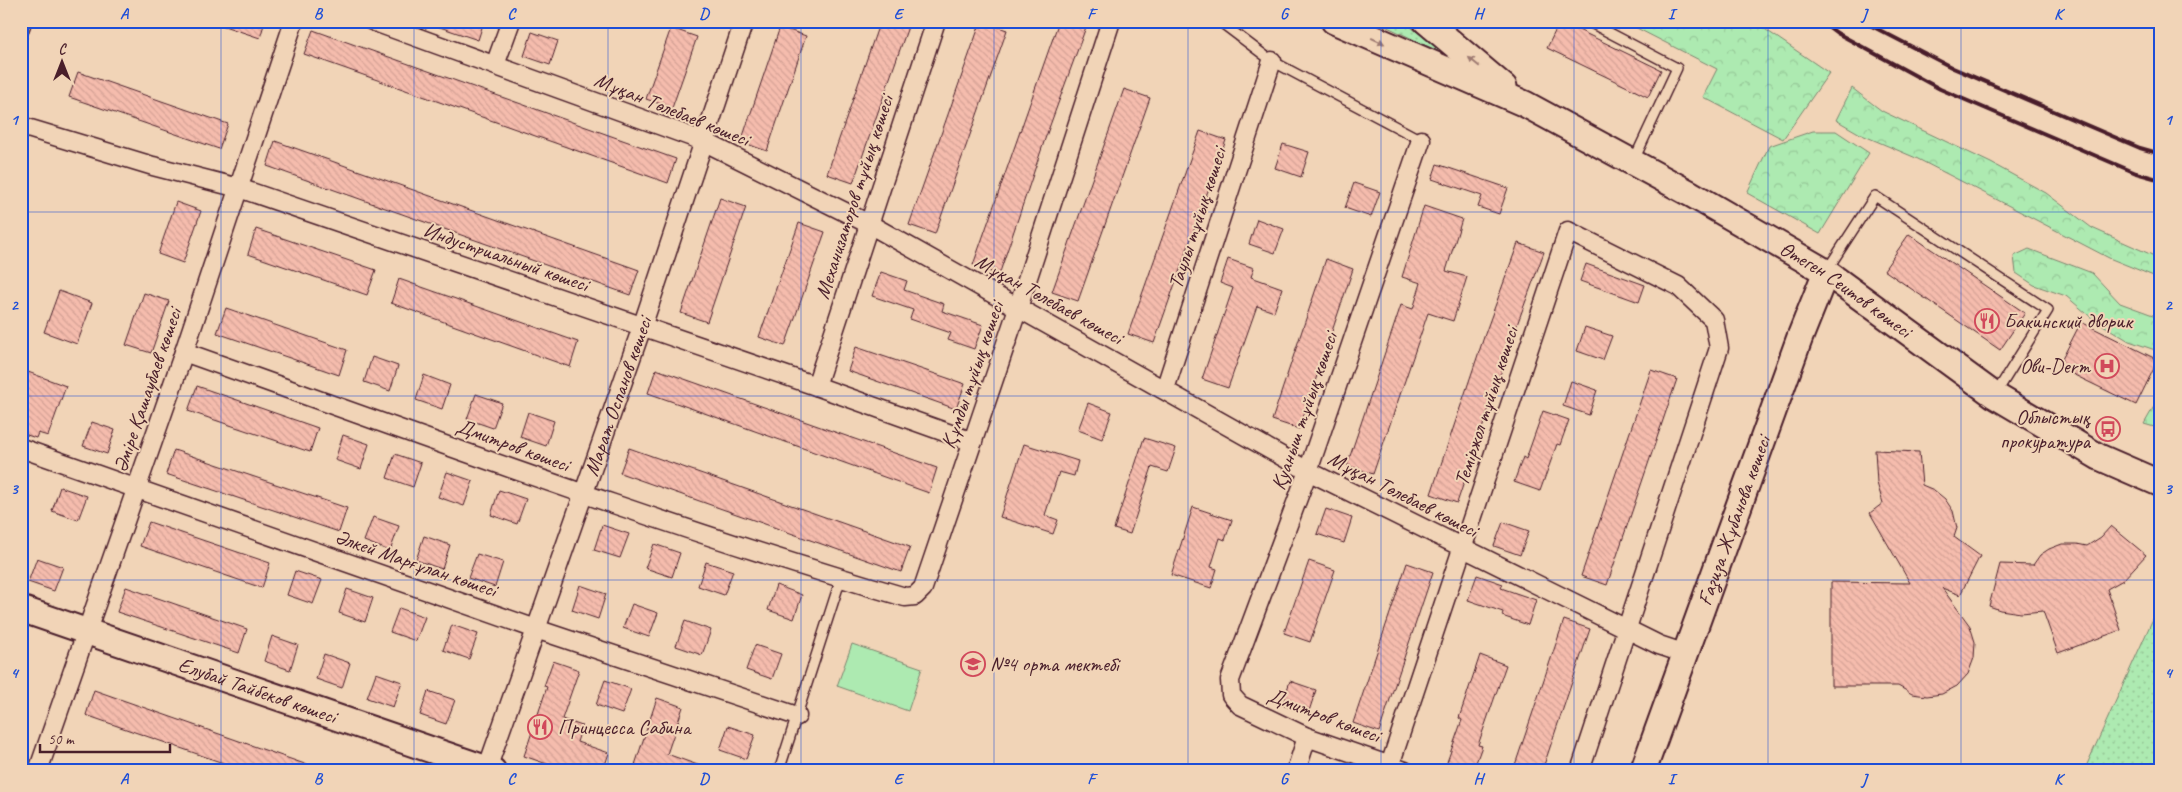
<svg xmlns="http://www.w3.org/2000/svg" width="2182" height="792" viewBox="0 0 2182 792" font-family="Caveat,sans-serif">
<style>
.grass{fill:url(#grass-dots);stroke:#7c846e}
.forest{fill:url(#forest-crowns);stroke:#7c846e}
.pitch{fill:#adeab1;stroke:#7c846e}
.building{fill:url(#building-back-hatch);stroke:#4a1f2b}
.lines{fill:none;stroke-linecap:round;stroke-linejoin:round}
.lane-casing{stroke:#4a1f2b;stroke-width:12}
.street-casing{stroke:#4a1f2b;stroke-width:21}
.secondary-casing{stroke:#4a1f2b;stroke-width:29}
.lane{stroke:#f1d4b7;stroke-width:9}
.street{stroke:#f1d4b7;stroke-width:18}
.secondary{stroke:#f1d4b7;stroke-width:25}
.rail{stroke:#4a1f2b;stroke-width:4}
.oneway{fill:#9e7a71}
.grid{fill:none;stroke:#1d4ed8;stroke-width:1;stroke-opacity:0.55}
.labels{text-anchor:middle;stroke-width:4;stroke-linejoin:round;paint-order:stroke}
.street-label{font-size:21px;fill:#4a1f2b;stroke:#f1d4b7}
.poi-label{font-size:21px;fill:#4a1f2b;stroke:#f1d4b7;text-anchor:start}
.neatline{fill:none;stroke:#1d4ed8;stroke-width:2}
.grid-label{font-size:16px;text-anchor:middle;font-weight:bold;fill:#1d4ed8}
</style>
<defs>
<pattern id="grass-dots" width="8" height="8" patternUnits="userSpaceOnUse" patternTransform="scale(1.25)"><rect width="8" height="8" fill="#adeab1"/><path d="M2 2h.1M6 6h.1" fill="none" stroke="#96c898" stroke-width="1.8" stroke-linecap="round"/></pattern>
<pattern id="forest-crowns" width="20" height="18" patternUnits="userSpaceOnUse" patternTransform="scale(1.25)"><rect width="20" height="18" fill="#adeab1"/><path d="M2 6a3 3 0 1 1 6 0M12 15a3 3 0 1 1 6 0" fill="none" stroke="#96c898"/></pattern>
<pattern id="building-back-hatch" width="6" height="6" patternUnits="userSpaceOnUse" patternTransform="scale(1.25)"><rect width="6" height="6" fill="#f5bcad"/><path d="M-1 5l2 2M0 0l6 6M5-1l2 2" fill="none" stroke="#d4a195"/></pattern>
</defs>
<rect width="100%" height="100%" fill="#f1d4b7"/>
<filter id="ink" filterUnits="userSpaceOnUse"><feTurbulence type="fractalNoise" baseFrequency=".02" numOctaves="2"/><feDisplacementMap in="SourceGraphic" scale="10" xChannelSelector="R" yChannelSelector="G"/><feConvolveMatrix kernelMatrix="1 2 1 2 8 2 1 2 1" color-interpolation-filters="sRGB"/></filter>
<g filter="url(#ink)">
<!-- grass -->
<g class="grass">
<path d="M1375 21H1403L1448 56Z"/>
<path d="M2161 601V771H2084Z"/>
</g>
<!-- forest -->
<g class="forest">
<path d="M1623 21H1753L1829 73 1783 139 1703 97 1717 69Z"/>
<path d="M1852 88 1882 111 1991 163 2046 193 2092 228 2161 259V279L2109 258 1990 196 1916 158 1862 135 1836 120Z"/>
<path d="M1813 131H1836L1869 153 1820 234 1747 193 1769 146Z"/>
<path d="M2029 249 2092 273 2120 303 2161 318V352L2129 341 2093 319 2066 296 2034 285 2016 273 2014 256Z"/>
<path d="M2161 394V429L2144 424Z"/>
</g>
<!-- pitch -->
<path class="pitch" d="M852 644 922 668 908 711 837 686Z"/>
<!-- building -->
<g class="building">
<path d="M218 21H265L260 38 218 24Z"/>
<path d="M431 21H484L478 40 431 24Z"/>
<path d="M880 21H910L853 183 827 174Z"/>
<path d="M981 21 1007 30 935 234 909 225Z"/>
<path d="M1059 21H1068L1086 27 1045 139 999 275 973 265Z"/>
<path d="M1560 21 1661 70 1648 97 1547 48Z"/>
<path d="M780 27 806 36 767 151 741 142Z"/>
<path d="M671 28 697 37 672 108 646 99Z"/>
<path d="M313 30 676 159 668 183 304 54Z"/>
<path d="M532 32 558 41 550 65 524 56Z"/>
<path d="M78 72 228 124 219 149 69 97Z"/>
<path d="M1124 89 1150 98 1078 301 1052 292Z"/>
<path d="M1200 131 1226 140 1154 343 1128 334Z"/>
<path d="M275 141 639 270 630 295 267 166Z"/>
<path d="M1283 144 1309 152 1301 177 1275 168Z"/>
<path d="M1437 164 1508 188 1499 214 1478 207 1482 196 1432 179Z"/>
<path d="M1354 183 1380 192 1371 217 1345 208Z"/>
<path d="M720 198 746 207 707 322 681 313Z"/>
<path d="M176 202 201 211 183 263 158 254Z"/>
<path d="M1424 206 1462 219 1446 271 1467 277 1453 321 1428 313 1373 474 1347 465 1401 305 1413 309 1421 283 1402 277Z"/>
<path d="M1257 219 1284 229 1275 253 1249 244Z"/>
<path d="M799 223 825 232 785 346 759 337Z"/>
<path d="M256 229 376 270 367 295 248 254Z"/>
<path d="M1909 234 2025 313 2000 350 1884 270Z"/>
<path d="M1518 243 1544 252 1518 322 1457 503 1431 494 1485 334Z"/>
<path d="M1228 259 1254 268 1251 277 1282 288 1274 312 1257 306 1228 388 1202 379 1233 288 1220 283Z"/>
<path d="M1326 259 1353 269 1299 429 1272 420Z"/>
<path d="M1586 264 1645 285 1639 302 1580 281Z"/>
<path d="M881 272 907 281 904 290 944 304 942 311 983 325 974 349 948 340 951 333 910 319 913 310 872 296Z"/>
<path d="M399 279 578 342 570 367 391 303Z"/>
<path d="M59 291 92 303 77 344 44 332Z"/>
<path d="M144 293 169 301 151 353 126 345Z"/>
<path d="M226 308 347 350 339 375 217 333Z"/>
<path d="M2081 322 2158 360 2136 405 2058 367Z"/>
<path d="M1585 327 1612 336 1603 360 1577 351Z"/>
<path d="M856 347 965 384 956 409 848 371Z"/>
<path d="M372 357 398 366 390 391 364 382Z"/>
<path d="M656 369 937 468 929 493 648 393Z"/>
<path d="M1651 370 1677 379 1607 585 1581 576Z"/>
<path d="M28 372 66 386 48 436 38 433 36 438 21 433V390Z"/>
<path d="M424 375 450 385 442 409 416 400Z"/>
<path d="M1571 381 1597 390 1589 415 1563 406Z"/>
<path d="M197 386 318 428 310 452 188 411Z"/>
<path d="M476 394 502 403 493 428 467 419Z"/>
<path d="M1088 403 1112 412 1102 439 1078 430Z"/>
<path d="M1543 411 1569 420 1560 445 1557 444 1540 491 1514 482 1523 457 1526 459Z"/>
<path d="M528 412 554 421 546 446 520 437Z"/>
<path d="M92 422 115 430 107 454 83 446Z"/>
<path d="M343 435 369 444 361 469 335 460Z"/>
<path d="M1144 438 1176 448 1168 472 1152 467 1130 534 1114 529Z"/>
<path d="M1024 444 1078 461 1074 476 1059 472 1045 515 1058 520 1053 534 1000 517Z"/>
<path d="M629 448 910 547 901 572 620 473Z"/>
<path d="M174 450 347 508 339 532 166 474Z"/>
<path d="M1875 450 1919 452 1922 485 1934 490 1945 499 1953 511 1957 528 1954 537 1980 556 1960 595 1942 588 1970 626 1975 642 1974 658 1968 674 1957 686 1942 694 1927 696 1912 694 1898 686H1831V582L1910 583 1870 513 1883 503 1877 483Z"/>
<path d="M395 454 421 463 413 487 387 478Z"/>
<path d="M447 472 473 481 464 506 438 497Z"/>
<path d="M60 487 87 496 78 520 52 511Z"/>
<path d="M499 490 526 499 517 524 491 515Z"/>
<path d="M1193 507 1232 520 1225 540 1220 538 1211 567 1217 569 1211 588 1171 575Z"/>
<path d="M1326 509 1352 518 1344 543 1317 534Z"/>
<path d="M373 517 399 526 390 551 364 541Z"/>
<path d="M149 522 270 563 262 588 140 546Z"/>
<path d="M1503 522 1529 531 1520 555 1494 546Z"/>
<path d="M602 525 629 534 620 558 594 550Z"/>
<path d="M2111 526 2146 555 2123 580 2107 589 2121 630 2058 653 2043 611 2021 613 2000 610 1989 606 2000 564 2033 565 2040 555 2049 549 2062 544H2077L2087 546 2101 537Z"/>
<path d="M424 536 450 545 442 569 416 560Z"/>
<path d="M654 544 680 553 672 577 645 568Z"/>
<path d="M477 554 503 562 495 587 468 578Z"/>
<path d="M37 558 63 567 54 591 28 582Z"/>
<path d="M1309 561 1335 570 1310 642 1284 633Z"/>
<path d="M706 562 733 571 724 595 698 586Z"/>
<path d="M1407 563 1433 572 1379 732 1353 723Z"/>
<path d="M295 571 322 580 313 604 287 595Z"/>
<path d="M1477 575 1503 584 1501 588 1536 600 1528 625 1502 616 1503 612 1468 600Z"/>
<path d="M580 585 606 594 598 619 572 610Z"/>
<path d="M776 585 802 595 794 619 768 610Z"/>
<path d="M126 587 247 629 239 653 117 612Z"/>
<path d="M347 589 373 598 365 622 339 613Z"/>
<path d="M632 604 658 613 649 637 623 628Z"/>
<path d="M399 608 425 617 416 641 390 632Z"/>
<path d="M1564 620 1590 629 1544 765 1554 769V771H1513Z"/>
<path d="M685 621 711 630 702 655 676 646Z"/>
<path d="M452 625 478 634 469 659 443 650Z"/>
<path d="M272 636 298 645 290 670 264 661Z"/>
<path d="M755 645 781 654 772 679 746 670Z"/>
<path d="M324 654 350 663 342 688 316 679Z"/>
<path d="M1480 655 1506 665 1478 745 1482 746 1473 771 1447 762 1462 720 1459 718Z"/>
<path d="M553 661 579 670 562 719 582 726 577 742 609 753 603 771H580L568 767 567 771 524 756 547 687 544 686Z"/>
<path d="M376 673 402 682 393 707 367 698Z"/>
<path d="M605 680 631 689 622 714 596 705Z"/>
<path d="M1290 681 1316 690 1308 714 1282 705Z"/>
<path d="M94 690 316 768V771H246L86 715Z"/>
<path d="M428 691 455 700 446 724 420 715Z"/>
<path d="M657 698 683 707 667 754 706 768V771H633Z"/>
<path d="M728 726 755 735 746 759 720 750Z"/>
</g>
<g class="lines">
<defs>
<g id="lane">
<path d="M1219 21 1272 61 1421 140"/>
<path d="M1587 21 1677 68 1634 160"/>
<path d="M21 38 27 21"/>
<path d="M1827 270 1875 196 2048 310 1995 395"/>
<path d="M779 771 841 578"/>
</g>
<g id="street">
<path d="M372 21 703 141 869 224 1308 471 1659 645 1686 654"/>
<path d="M495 65 511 21"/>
<path d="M21 126 153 166 239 188 816 386 973 442"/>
<path d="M184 352C424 437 662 526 905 597L915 596 923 588 1018 308 1111 21"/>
<path d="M816 386 936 21"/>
<path d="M1165 389 1272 61"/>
<path d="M21 448 536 629 797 716"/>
<path d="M1390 765 1568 231 1678 286 1714 320 1719 348 1580 771"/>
<path id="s1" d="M487 769 642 327 744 21"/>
<path d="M38 771 184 352 294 21"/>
<path d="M1296 771 1307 737"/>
<path d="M1405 771 1307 737 1240 705 1231 695 1230 680 1308 471 1421 140"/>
</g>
<g id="secondary">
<path id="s2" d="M1334 21 1525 104 1691 194 1826 272 1994 395 2099 457 2161 484"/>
<path d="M1426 21 1504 87"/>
<path id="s3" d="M21 609 493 771"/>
<path id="s4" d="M1643 771 1800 337 1826 272"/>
</g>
</defs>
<!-- lane casing -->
<use href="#lane" class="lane-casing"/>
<!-- street casing -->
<use href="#street" class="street-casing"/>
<!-- secondary casing -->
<use href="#secondary" class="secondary-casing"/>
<!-- lane -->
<use href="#lane" class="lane"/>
<!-- street -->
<use href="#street" class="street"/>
<!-- secondary -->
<use href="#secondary" class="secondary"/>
<!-- rail -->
<g class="rail">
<path d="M1821 21 1837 33 1940 89 2136 173 2161 180"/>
<path d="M1862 21 1953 68 2140 148 2161 154"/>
</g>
</g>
<!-- one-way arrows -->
<defs><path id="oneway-solid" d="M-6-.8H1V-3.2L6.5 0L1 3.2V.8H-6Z" transform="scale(1.25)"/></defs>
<g class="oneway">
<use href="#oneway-solid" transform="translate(1378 41) rotate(24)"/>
<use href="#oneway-solid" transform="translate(1474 62) rotate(-140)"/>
</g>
</g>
<!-- grid -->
<path class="grid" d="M221 21V771M414 21V771M608 21V771M801 21V771M994 21V771M1188 21V771M1381 21V771M1574 21V771M1768 21V771M1961 21V771M21 212H2161M21 396H2161M21 580H2161"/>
<!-- icons -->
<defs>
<symbol id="restaurant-ring" viewBox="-11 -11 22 22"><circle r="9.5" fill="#f1d4b7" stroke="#d1495b" stroke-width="1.5"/><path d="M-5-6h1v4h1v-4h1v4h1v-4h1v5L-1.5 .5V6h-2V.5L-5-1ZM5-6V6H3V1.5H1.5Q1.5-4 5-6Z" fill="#d1495b"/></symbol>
<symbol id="hospital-ring" viewBox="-11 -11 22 22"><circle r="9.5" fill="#f1d4b7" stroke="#d1495b" stroke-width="1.5"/><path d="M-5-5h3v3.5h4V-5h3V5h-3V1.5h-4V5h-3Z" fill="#d1495b"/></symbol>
<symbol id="bus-ring" viewBox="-11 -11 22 22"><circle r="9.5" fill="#f1d4b7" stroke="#d1495b" stroke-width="1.5"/><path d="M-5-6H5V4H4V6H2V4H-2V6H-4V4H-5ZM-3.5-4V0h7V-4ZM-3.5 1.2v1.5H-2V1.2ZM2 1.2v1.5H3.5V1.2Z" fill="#d1495b"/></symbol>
<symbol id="school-ring" viewBox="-11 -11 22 22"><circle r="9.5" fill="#f1d4b7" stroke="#d1495b" stroke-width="1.5"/><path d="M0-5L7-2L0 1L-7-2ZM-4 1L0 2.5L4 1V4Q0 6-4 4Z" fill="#d1495b"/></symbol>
</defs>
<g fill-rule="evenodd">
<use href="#restaurant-ring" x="1973" y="307" width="28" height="28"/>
<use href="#hospital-ring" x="2093" y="352" width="28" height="28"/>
<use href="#bus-ring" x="2094" y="415" width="28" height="28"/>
<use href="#school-ring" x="959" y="650" width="28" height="28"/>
<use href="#restaurant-ring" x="526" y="713" width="28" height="28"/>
</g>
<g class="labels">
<!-- street labels -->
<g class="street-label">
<text transform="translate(672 109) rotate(22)" y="7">Мұқан Төлебаев көшесі</text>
<text transform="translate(854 197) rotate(-72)" y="7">Механизаторов тұйық көшесі</text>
<text transform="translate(1197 218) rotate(-72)" y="7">Таулы тұйық көшесі</text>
<text transform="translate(506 257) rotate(19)" y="7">Индустриальный көшесі</text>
<text dy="7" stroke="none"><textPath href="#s2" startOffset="579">Өтеген Сеитов көшесі</textPath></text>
<text transform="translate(1049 299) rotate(29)" y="7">Мұқан Төлебаев көшесі</text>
<text transform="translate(972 375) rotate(-71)" y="7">Құмды тұйық көшесі</text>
<text transform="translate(147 390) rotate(-71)" y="7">Әміре Қашаубаев көшесі</text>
<text dy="7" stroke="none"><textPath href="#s1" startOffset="395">Марат Оспанов көшесі</textPath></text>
<text transform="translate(1486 406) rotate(-72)" y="7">Теміржол тұйық көшесі</text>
<text transform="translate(1304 411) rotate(-71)" y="7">Қуаныш тұйық көшесі</text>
<text transform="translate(513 445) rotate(20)" y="7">Дмитров көшесі</text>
<text transform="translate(1403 494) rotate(27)" y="7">Мұқан Төлебаев көшесі</text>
<text dy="7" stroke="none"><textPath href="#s4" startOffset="266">Ғазиза Жұбанова көшесі</textPath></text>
<text transform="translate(416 563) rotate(19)" y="7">Әлкей Марғұлан көшесі</text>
<text dy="7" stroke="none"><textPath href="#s3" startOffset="250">Елубай Тайбеков көшесі</textPath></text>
<text transform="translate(1324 715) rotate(21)" y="7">Дмитров көшесі</text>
</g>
<!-- poi labels -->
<g class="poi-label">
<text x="2004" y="328">Бакинский дворик</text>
<text x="2090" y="373" text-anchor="end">Ови-Derm</text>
<text x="2090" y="424" text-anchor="end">Облыстық<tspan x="2090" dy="24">прокуратура</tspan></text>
<text x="990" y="671">№4 орта мектебі</text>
<text x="558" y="734">Принцесса Сабина</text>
</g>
</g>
<!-- margin -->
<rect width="2182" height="792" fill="none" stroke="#f1d4b7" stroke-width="55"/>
<!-- north arrow -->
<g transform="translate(62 62)" stroke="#f1d4b7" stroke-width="4" paint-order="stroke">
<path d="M0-4L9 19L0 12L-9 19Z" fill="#4a1f2b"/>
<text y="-8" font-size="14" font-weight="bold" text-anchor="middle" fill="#4a1f2b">С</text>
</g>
<!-- scale -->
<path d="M40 744v8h130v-8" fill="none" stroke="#4a1f2b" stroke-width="2.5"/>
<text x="48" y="744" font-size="15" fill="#4a1f2b" stroke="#f1d4b7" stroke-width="4" paint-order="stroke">50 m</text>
<rect x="28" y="28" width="2126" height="736" class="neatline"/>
<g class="grid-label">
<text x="124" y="19">A</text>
<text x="318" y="19">B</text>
<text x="511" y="19">C</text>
<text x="704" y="19">D</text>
<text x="898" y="19">E</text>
<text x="1091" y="19">F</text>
<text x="1284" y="19">G</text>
<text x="1478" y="19">H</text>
<text x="1671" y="19">I</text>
<text x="1864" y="19">J</text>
<text x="2058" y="19">K</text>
<text x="14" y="125">1</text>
<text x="2168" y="125">1</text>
<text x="14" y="310">2</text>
<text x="2168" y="310">2</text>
<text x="14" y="494">3</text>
<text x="2168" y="494">3</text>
<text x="14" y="678">4</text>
<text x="2168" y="678">4</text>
<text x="124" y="784">A</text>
<text x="318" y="784">B</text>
<text x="511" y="784">C</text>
<text x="704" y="784">D</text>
<text x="898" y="784">E</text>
<text x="1091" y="784">F</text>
<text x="1284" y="784">G</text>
<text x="1478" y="784">H</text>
<text x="1671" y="784">I</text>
<text x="1864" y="784">J</text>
<text x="2058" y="784">K</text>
</g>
</svg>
